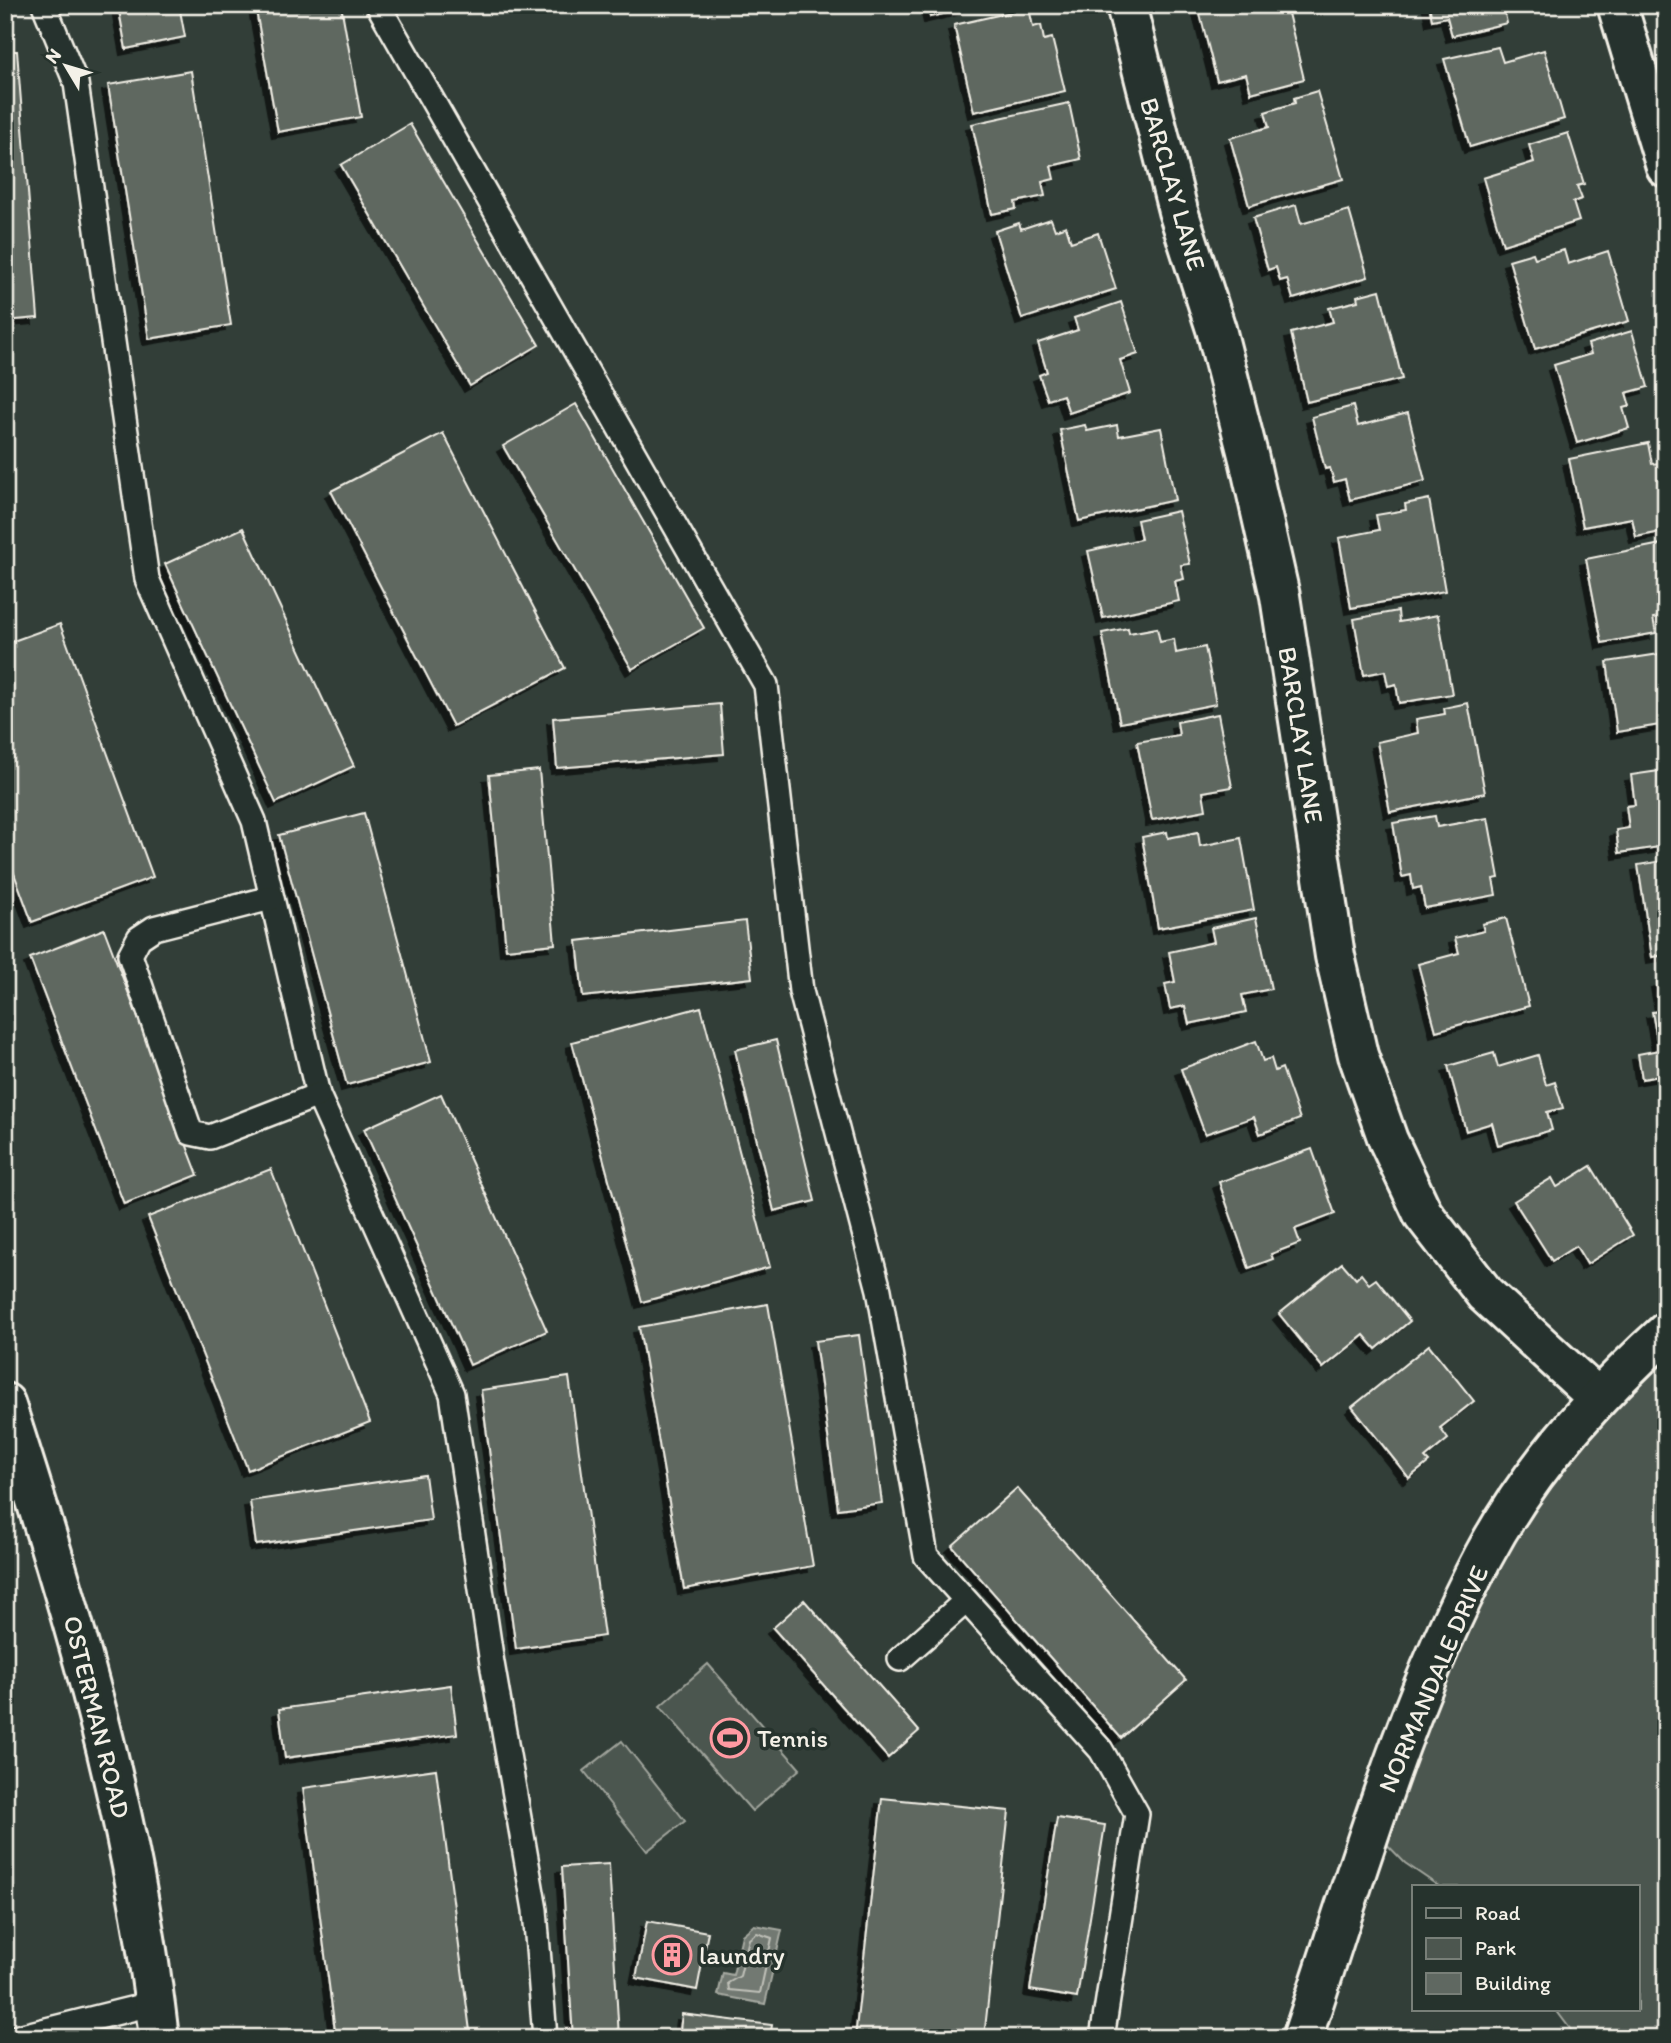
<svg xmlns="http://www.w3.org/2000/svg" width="1671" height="2043" viewBox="0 0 1671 2043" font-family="Itim,sans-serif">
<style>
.green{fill:#4c564f;stroke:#a0a49c;stroke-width:2}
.water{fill:#727972;stroke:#a6a9a1;stroke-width:2}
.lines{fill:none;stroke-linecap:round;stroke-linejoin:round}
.shore{stroke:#c0c1b9;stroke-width:2}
.building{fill:#5f6861;stroke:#f4f1e8;stroke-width:2;filter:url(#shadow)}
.lane-casing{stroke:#f4f1e8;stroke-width:28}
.street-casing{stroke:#f4f1e8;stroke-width:44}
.secondary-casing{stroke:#f4f1e8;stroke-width:44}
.lane{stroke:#26332d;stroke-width:23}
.street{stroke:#26332d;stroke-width:38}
.secondary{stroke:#26332d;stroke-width:38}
.labels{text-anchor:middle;stroke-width:7;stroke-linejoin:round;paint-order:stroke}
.street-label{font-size:26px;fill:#f4f1e8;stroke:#26332d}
.poi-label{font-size:26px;fill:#f4f1e8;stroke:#26332d;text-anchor:start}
</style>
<defs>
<filter id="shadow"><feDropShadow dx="-6" dy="6" stdDeviation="0" flood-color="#0009"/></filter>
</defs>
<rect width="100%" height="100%" fill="#323e38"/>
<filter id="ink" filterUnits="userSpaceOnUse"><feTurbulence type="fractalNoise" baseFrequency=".0143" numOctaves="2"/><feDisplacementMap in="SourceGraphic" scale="14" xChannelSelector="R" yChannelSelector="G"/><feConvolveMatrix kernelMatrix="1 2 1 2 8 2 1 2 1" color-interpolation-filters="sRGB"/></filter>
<g filter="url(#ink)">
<!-- green -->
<g class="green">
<path d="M1666 1349V2038H1577L1556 2010H1638V1887H1440L1405 1863 1372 1829 1554 1452Z"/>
<path d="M708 1664 800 1769 752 1811 660 1706Z"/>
<path d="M622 1741 685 1821 647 1851 584 1771Z"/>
</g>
<!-- water -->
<path class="water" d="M754 1925 782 1930 765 2004 718 1995 723 1973 733 1975 742 1935Z"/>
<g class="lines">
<!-- shore -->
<path class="shore" d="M757 1933 772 1938 760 1993 729 1990 728 1983 740 1976 749 1939Z"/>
</g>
<!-- building -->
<g class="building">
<path d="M118 5H179L185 37 126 49Z"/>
<path d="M255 5H341L361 117 278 132Z"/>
<path d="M927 5H980L930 17Z"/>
<path d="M1216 5H1243L1244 11 1268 5H1286L1304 79 1251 93 1246 74 1217 81 1199 10Z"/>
<path d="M1429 5H1503L1507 23 1452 36 1447 17 1432 20Z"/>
<path d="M1029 8 1033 27 1041 25 1044 40 1052 38 1065 91 974 112 954 25Z"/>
<path d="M1498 47 1503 62 1544 50 1564 119 1470 147 1444 59Z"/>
<path d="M5 51H17L38 318 5 321Z"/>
<path d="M191 71 231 325 149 339 108 85Z"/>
<path d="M1317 91 1343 179 1249 206 1230 138 1269 127 1265 112 1295 103 1294 98Z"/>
<path d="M1069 103 1081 159 1051 166 1054 179 1042 182 1045 196 1015 202 1016 209 992 214 972 124Z"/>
<path d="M410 124 539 345 470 386 341 165Z"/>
<path d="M1568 133 1584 184 1577 186 1582 199 1573 202 1579 221 1503 245 1483 178 1534 162 1529 145Z"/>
<path d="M1296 205 1301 224 1349 210 1368 277 1293 299 1287 279 1280 281 1276 267 1268 270 1253 218Z"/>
<path d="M1051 219 1055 230 1066 226 1071 242 1098 233 1116 289 1022 319 995 231 1019 223 1021 229Z"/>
<path d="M1564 250 1568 264 1608 251 1629 321 1535 349 1509 260 1533 253 1535 258Z"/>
<path d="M1380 290 1402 379 1307 402 1291 333 1333 322 1329 308 1358 301 1357 296Z"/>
<path d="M1121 302 1138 354 1120 360 1130 393 1069 413 1063 395 1048 400 1039 375 1047 372 1038 343 1078 330 1074 318Z"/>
<path d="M1632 331 1648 387 1626 393 1630 406 1623 408 1629 428 1577 443 1554 365 1591 354 1588 344Z"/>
<path d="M576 404 704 628 632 669 503 446Z"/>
<path d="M1353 406 1358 426 1408 413 1425 481 1350 500 1345 479 1334 482 1330 468 1325 469 1312 417Z"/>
<path d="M1085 425 1087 431 1117 425 1119 436 1161 428 1175 500 1079 521 1060 430Z"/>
<path d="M443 433 565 668 453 726 331 491Z"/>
<path d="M1648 443 1652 464 1659 463 1662 476 1666 475V531L1636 537 1632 518 1583 527 1569 459Z"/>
<path d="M1429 499 1445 591 1351 608 1339 538 1379 530 1376 515 1406 510 1405 504Z"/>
<path d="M1178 511 1190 564 1181 565 1184 579 1175 581 1179 601 1103 618 1088 551 1141 539 1137 520Z"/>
<path d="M243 528 354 766 276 803 165 564Z"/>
<path d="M1666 543V616L1653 618 1656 633 1602 643 1586 559Z"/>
<path d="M1398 611 1399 622 1438 615 1452 694 1399 703 1396 684 1388 686 1385 671 1364 675 1354 619Z"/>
<path d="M60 624 153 877 32 922 5 849V644Z"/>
<path d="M1128 628 1129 633 1157 628 1160 642 1174 639 1176 653 1205 647 1216 704 1120 723 1102 633Z"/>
<path d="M1666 653V724L1617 732 1607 662Z"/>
<path d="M1468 703 1485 793 1390 812 1377 742 1418 733 1416 719 1445 714 1444 708Z"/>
<path d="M720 704 724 754 557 768 553 718Z"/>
<path d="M1218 714 1232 787 1203 792 1206 810 1152 820 1137 742 1179 735 1177 722Z"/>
<path d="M539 770 555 944 506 949 489 775Z"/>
<path d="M1666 770V846L1619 853 1616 830 1629 828 1626 806 1635 805 1631 775Z"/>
<path d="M364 813 431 1062 347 1085 279 835Z"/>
<path d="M1435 816 1437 827 1488 818 1499 878 1493 879 1496 895 1425 908 1421 887 1413 889 1411 875 1402 877 1393 823Z"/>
<path d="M1167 832 1168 838 1198 832 1200 846 1241 838 1254 910 1158 928 1142 837Z"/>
<path d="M1662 861 1666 867V955L1652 957 1638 865Z"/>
<path d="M1256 918 1271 989 1242 995 1246 1012 1189 1024 1185 1006 1170 1009 1165 984 1175 982 1169 952 1214 942 1211 928Z"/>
<path d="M1506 918 1529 1006 1436 1031 1418 964 1459 953 1455 938 1484 931 1482 924Z"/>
<path d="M745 921 752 978 583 997 577 941Z"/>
<path d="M104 929 198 1175 124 1204 30 958Z"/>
<path d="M1666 980V1075L1642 1079 1638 1054 1659 1050 1652 1012 1662 1011 1657 982Z"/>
<path d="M701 1007 770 1267 642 1302 572 1042Z"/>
<path d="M776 1040 815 1201 774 1211 735 1050Z"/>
<path d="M1256 1041 1263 1061 1271 1058 1275 1071 1282 1068 1300 1119 1260 1134 1254 1117 1205 1134 1181 1069Z"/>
<path d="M1494 1053 1498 1067 1538 1055 1546 1085 1555 1082 1563 1108 1547 1112 1552 1130 1498 1145 1492 1123 1466 1131 1448 1066Z"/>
<path d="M441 1094 547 1331 470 1365 364 1129Z"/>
<path d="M1312 1149 1335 1214 1295 1229 1300 1243 1271 1254 1273 1259 1249 1268 1219 1182Z"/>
<path d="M1591 1166 1633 1235 1587 1264 1576 1246 1552 1261 1514 1201 1552 1178 1557 1187Z"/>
<path d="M271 1169 370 1422 248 1470 148 1217Z"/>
<path d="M1342 1263 1356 1279 1361 1274 1369 1284 1376 1279 1410 1321 1376 1349 1364 1335 1323 1368 1279 1314Z"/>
<path d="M768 1304 813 1566 684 1589 639 1327Z"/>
<path d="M859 1335 882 1503 838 1509 815 1341Z"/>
<path d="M1429 1345 1474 1401 1440 1428 1448 1439 1425 1458 1429 1462 1409 1478 1352 1407Z"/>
<path d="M569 1377 604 1636 516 1649 481 1390Z"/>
<path d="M425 1475 431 1520 256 1545 250 1501Z"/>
<path d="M1017 1488 1186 1680 1121 1738 952 1546Z"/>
<path d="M804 1600 919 1731 888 1758 773 1628Z"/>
<path d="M451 1685 457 1734 285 1758 279 1709Z"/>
<path d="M436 1769 470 2031 419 2038H336L303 1788Z"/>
<path d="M882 1798 1009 1811 984 2038H855Z"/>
<path d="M1057 1818 1105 1825 1077 1998 1030 1990Z"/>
<path d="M609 1864 619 2038H573L562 1867Z"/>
<path d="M647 1921 708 1932 697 1990 636 1978Z"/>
<path d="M682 2014 772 2025 770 2038H679Z"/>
</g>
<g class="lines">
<defs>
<g id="lane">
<path d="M44 5 76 83 147 579 254 821 318 1095 452 1394 492 1663 535 1910 545 2038"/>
<path d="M378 5 766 685 801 991 879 1290 926 1556 1101 1750 1137 1814 1102 2038"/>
<path d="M271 898 154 928 139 938 130 955 191 1133 210 1137 318 1095"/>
<path d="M900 1659 966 1601"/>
<path d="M14 2038 155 2003"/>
</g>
<g id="street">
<path d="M1126 5 1178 211 1216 329 1249 459 1280 596 1335 956 1358 1055 1388 1140 1423 1214 1485 1294 1598 1398"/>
<path d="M1617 5 1666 167"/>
</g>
<g id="secondary">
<path d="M5 1403C73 1613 134 1818 159 2038"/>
<path d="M1302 2038C1356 1877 1403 1708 1483 1557 1528 1472 1595 1396 1666 1332"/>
</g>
</defs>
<!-- lane casing -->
<use href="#lane" class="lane-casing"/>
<!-- street casing -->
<use href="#street" class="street-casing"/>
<!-- secondary casing -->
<use href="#secondary" class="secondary-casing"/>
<!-- lane -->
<use href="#lane" class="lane"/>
<!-- street -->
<use href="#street" class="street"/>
<!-- secondary -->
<use href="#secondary" class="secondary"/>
</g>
</g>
<!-- icons -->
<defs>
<symbol id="stadium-ring" viewBox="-11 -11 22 22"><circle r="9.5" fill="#26332d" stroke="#ff9aa2" stroke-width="1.5"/><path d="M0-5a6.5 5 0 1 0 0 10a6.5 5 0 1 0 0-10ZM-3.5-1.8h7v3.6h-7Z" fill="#ff9aa2"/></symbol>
<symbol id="building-ring" viewBox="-11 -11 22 22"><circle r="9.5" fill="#26332d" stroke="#ff9aa2" stroke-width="1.5"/><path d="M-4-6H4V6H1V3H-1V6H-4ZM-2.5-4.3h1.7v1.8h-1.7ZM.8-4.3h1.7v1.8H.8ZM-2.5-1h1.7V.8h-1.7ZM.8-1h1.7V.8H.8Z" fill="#ff9aa2"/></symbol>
</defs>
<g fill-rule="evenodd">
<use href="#stadium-ring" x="708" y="1716" width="44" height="44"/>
<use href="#building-ring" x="650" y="1933" width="44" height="44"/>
</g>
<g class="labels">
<!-- street labels -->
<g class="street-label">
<text transform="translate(1173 184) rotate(74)" y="9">BARCLAY LANE</text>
<text transform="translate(1301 735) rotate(81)" y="9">BARCLAY LANE</text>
<text transform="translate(1433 1679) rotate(-67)" y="9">NORMANDALE DRIVE</text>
<text transform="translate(97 1717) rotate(76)" y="9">OSTERMAN ROAD</text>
</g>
<!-- poi labels -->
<g class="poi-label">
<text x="757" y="1747">Tennis</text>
<text x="699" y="1964">laundry</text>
</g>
</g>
<!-- margin -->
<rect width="1671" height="2043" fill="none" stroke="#26332d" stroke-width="28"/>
<rect x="14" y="14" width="1643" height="2015" fill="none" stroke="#f4f1e8" stroke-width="2.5" filter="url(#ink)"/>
<!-- legend -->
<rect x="1412" y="1885" width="228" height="126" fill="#26332d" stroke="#787f78" stroke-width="2"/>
<rect x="1426" y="1908" width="35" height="10" fill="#26332d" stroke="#787f78" stroke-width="2"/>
<text x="1475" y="1920" font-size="21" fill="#f4f1e8">Road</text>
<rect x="1426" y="1938" width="35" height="21" fill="#4c564f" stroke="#787f78" stroke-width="2"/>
<text x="1475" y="1955" font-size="21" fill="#f4f1e8">Park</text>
<rect x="1426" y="1973" width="35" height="21" fill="#5f6861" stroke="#787f78" stroke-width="2"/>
<text x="1475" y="1990" font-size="21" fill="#f4f1e8">Building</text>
<!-- north arrow -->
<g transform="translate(66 66) rotate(308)" stroke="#26332d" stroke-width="5" paint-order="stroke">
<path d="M0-5L12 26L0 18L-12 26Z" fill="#f4f1e8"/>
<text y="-10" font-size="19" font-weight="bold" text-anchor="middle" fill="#f4f1e8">N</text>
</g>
</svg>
